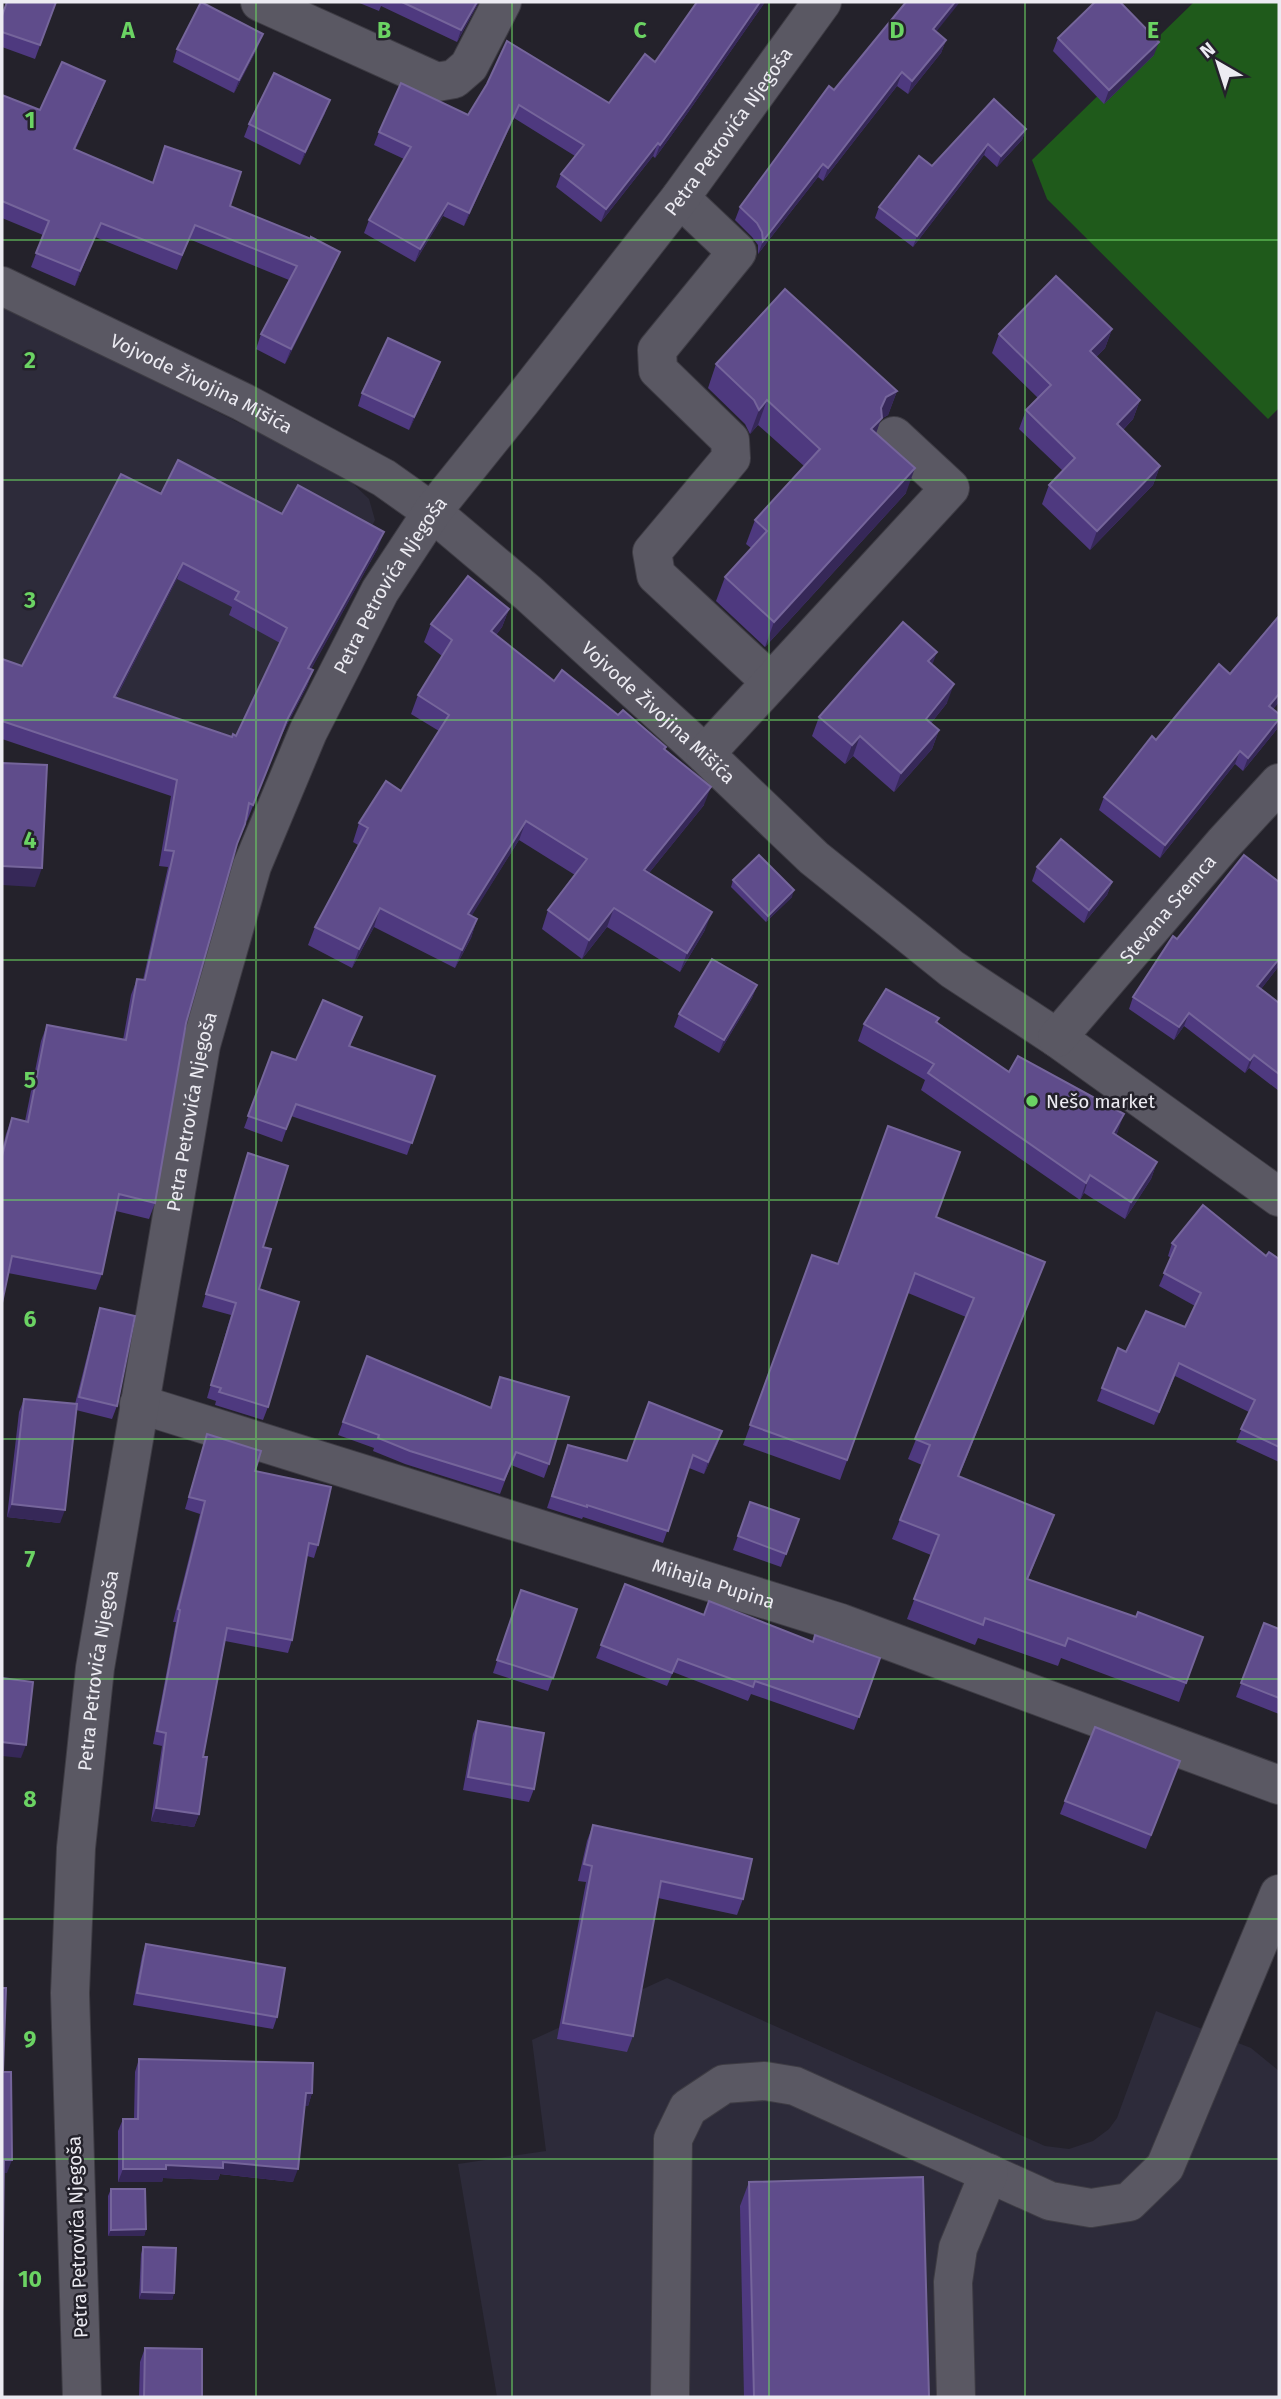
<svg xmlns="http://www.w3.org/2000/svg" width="1281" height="2399" viewBox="0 0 1281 2399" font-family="'Fira Sans',sans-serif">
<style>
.built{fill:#2d2b3a}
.green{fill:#1f5a1b}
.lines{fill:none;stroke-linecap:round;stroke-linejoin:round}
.minor-casing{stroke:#3e3c44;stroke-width:40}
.minor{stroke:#5a5863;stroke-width:38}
.wall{fill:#4e397f;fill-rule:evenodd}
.shaded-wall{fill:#362858}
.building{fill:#5f4c8b;stroke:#75659b;stroke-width:2;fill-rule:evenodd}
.grid{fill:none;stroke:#6bd363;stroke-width:2;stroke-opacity:0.55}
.poi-dot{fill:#6bd363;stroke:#24222b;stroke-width:2.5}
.labels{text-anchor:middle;stroke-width:5;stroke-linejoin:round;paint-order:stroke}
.street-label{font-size:19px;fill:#ecebf2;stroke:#24222b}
.poi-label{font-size:19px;fill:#ecebf2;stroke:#24222b;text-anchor:start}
.grid-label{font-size:23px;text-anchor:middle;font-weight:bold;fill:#6bd363;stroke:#24222b;stroke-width:5;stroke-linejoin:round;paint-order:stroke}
</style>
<rect width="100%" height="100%" fill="#24222b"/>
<!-- built -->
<g class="built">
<path d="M2 306 343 474 369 499 375 520 250 770 2 712Z"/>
<path d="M667 1978 1045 2146 1069 2149 1093 2141 1109 2129 1117 2118 1156 2011 1251 2048 1279 2071V2397H497L458 2164 546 2151 532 2040Z"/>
</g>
<!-- green -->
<path class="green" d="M1194 2H1279V408L1268 419 1047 199 1032 160Z"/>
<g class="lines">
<defs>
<g id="minor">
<path d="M260 2 437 82 454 79 469 66 502 2"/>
<path d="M680 198 737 252 657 350 658 370 730 440 731 458 652 552 656 575 770 681"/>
<path id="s1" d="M2 286 243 402 384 478 432 512 528 593 705 754 814 858 952 969 1057 1038 1279 1197"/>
<path d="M705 754 950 488 894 436"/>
<path id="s2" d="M1057 1038 1224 843 1279 783"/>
<path id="s3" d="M139 1404 841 1623 1279 1785"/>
<path id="s4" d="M82 2397 70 1993 76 1848 95 1668 201 1045 252 866 308 732 380 591 432 512 522 400 680 198 822 2"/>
<path d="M670 2397 673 2139 688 2108 724 2084 765 2081 795 2086 1050 2201 1091 2208 1129 2202 1165 2167 1279 1894"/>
<path d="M956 2397 953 2282 958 2248 989 2173"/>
</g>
</defs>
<!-- minor casing -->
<use href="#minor" class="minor-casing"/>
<!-- minor -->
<use href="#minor" class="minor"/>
</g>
<!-- wall -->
<g class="wall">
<path d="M56 2 35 59 2 47V16Z"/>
<path d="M357 2H479L457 42 381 6 379 11Z"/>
<path d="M697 2H765L684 118 655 158 653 156 601 222 556 187 561 174 575 156 514 118 464 226 443 216 415 262 364 233 369 220 404 159 374 145 379 132 468 115 487 84 609 103 655 62Z"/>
<path d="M936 32 946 40 941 53 908 94 897 86 823 181 818 177 758 254V245L752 237 735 220 740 207 834 90Z"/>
<path d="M1058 38 1154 55 1104 104 1053 51Z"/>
<path d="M258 47 234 93 173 62 177 49Z"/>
<path d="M2 95 40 110 99 96 75 150 153 183 230 206 334 266 285 364 256 349 261 334 289 280 189 239 177 270 95 237 75 286 31 267 43 235 2 218Z"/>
<path d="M325 113 300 165 244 137 249 124Z"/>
<path d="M1026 129 1022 140 997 167 984 155 913 247 875 218 879 207 932 166Z"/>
<path d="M1112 329 1105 348 1096 357 1140 400 1133 419 1123 430 1160 466 1153 485 1090 550 1042 504 1049 485 1063 471 1019 429 1026 410 1038 398 992 353 999 334Z"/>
<path d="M716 364 897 391 888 415 881 419 876 433 906 493 765 647 716 601 725 577 751 548 746 544 755 520 804 466 758 425 750 434 745 424 708 388Z"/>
<path d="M435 375 409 430 358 406 362 393Z"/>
<path d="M161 494 282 514 378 548 311 669 313 670 307 686 281 736 247 821 246 820 235 850 186 1023 155 1203 149 1219 116 1211 102 1274 96 1290 8 1273 2 1303V1150L6 1134 12 1118 25 1121 41 1041 47 1025 123 1040 131 995 137 979 143 980 168 867 159 866 171 796 2 739V659L22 666ZM177 579 232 607 229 615 280 643 236 736 232 737 116 698Z"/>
<path d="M509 609 502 627 496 635 554 681 618 715 666 747 665 749 704 805 649 873 705 930 680 972 607 927 582 959 542 929 548 910 575 875 519 840 471 916 477 919 471 938 455 968 374 927 352 968 308 945 315 927 358 845 353 842 359 823 401 791 439 731 411 714 418 695 442 656 424 642 431 624Z"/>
<path d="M1279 616V702L1273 709 1277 729 1243 771 1235 764 1160 858 1099 810 1104 797 1156 740 1230 674Z"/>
<path d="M932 665 947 703 931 723 939 730 932 749 894 792 853 756 845 764 812 736 819 717Z"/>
<path d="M1037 867 1112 882 1107 895 1084 923 1032 881Z"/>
<path d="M733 880 792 897 766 922 731 887Z"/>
<path d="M1177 939 1279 966 1261 989 1279 1003V1091L1249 1068 1245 1073 1184 1026 1174 1040 1129 1009 1133 997Z"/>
<path d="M757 985 752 998 719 1053 674 1027 679 1014Z"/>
<path d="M362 1017 350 1046 435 1076 407 1155 291 1116 282 1142 244 1128 272 1052 296 1060Z"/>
<path d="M939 1018 937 1023 1009 1072 1118 1131 1116 1135 1157 1162 1151 1179 1125 1219 1084 1193 1080 1200 921 1090 925 1080 858 1041 864 1024Z"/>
<path d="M248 1153 263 1247 259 1289 268 1407 263 1420 215 1405 216 1401 207 1398 231 1315 202 1307Z"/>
<path d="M936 1217 1045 1262 959 1476 1046 1535 1028 1579 1136 1617 1203 1637 1179 1702 1061 1658 1058 1666 978 1638 975 1645 907 1619 931 1555 892 1539 922 1465 908 1459 966 1317 908 1293 840 1480 743 1445 812 1255 838 1264Z"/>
<path d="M1172 1243 1279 1259V1462L1236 1442 1249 1412 1175 1376 1154 1425 1097 1401 1102 1388 1126 1352 1185 1327 1195 1306 1159 1286 1171 1258 1168 1256Z"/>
<path d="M100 1308 117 1406 112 1419 76 1410 60 1523 7 1517 19 1412 24 1399 75 1404 96 1321Z"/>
<path d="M367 1356 490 1407 500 1377 549 1464 544 1478 511 1465 500 1494 405 1464 373 1451 374 1448 338 1435Z"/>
<path d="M207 1434 255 1471 318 1545 314 1558 307 1556 292 1640 288 1653 225 1641 203 1757 199 1814 194 1827 151 1821 162 1746 153 1744 176 1622H173L200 1514 185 1509Z"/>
<path d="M718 1443 704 1474 689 1468 663 1543 583 1517 582 1519 547 1508 568 1445 627 1461Z"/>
<path d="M750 1502 799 1519 781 1567 733 1550Z"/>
<path d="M625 1584 704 1615 880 1658 854 1730 751 1694 748 1701 673 1672 667 1686 596 1658Z"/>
<path d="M521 1590 577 1609 548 1691 493 1673Z"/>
<path d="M1264 1623 1279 1629V1714L1236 1697Z"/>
<path d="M478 1721 534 1789 529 1802 463 1790 473 1734Z"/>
<path d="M1180 1761 1146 1849 1060 1814 1065 1801Z"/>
<path d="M593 1825 743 1899 737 1915 658 1898 633 2036 627 2052 557 2039 586 1882 578 1881 587 1841Z"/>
<path d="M146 1944 277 2017 273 2029 133 2005 142 1956Z"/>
<path d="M139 2059 312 2093 308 2106H304L293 2182 220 2174 218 2180 163 2178 162 2182H118V2131L123 2119H134L135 2072Z"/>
<path d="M749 2182 929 2397H744L740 2206Z"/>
<path d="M111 2189 146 2229 144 2236H108V2196Z"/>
<path d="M143 2247 174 2293 172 2300 139 2299 141 2254Z"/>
<path d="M145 2348 202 2397H139L140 2362Z"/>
</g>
<!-- shaded-wall -->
<g class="shaded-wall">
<path d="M477 2H479L457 42 461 30Z"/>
<path d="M760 2H765L684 118 655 158 660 145Z"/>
<path d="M955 2H960L928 42 933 29Z"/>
<path d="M263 34 258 47 234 93 239 80Z"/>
<path d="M946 40 941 53 908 94 912 81Z"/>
<path d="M1159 42 1154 55 1104 104 1109 90Z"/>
<path d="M902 72 897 86 823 181 828 168Z"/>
<path d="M105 81 99 96 69 164 74 149Z"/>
<path d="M330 100 325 113 300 165 305 152Z"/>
<path d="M519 105 514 118 464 226 469 213Z"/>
<path d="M1026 129 1022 140 997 167 1001 156Z"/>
<path d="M658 143 653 156 601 222 606 209Z"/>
<path d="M988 144 984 155 913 247 917 236Z"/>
<path d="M823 164 818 177 758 254 763 241Z"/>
<path d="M448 203 443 216 415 262 420 249Z"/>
<path d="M101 223 95 237 75 286 80 271Z"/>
<path d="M340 252 334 266 285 364 291 349Z"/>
<path d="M1112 329 1105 348 1083 370 1090 351Z"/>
<path d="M440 362 435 375 409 430 414 417Z"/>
<path d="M897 391 888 415 881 419 873 442 871 429 886 397Z"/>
<path d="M767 400 758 425 750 434 759 410Z"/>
<path d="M1140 400 1133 419 1110 443 1117 424Z"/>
<path d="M1160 466 1153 485 1090 550 1097 531Z"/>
<path d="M915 468 906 493 765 647 774 622Z"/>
<path d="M384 532 378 548 303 684 308 668Z"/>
<path d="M183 563 177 579 108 713 114 697Z"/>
<path d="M509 609 502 627 484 650 491 631Z"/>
<path d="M937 652 930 671 928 661Z"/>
<path d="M313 670 307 686 281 736 247 821 287 720Z"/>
<path d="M954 684 947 703 919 738 926 719Z"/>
<path d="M1279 694V702L1265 719 1269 706Z"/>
<path d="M1279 719 1277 729 1243 771 1248 758Z"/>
<path d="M939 730 932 749 894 792 901 773Z"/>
<path d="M860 736 853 756 845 764 852 745Z"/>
<path d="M1240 751 1235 764 1160 858 1165 845Z"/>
<path d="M711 787 704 805 637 888 644 870Z"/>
<path d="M526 821 519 840 461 933 468 914Z"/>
<path d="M2 866 42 868 35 887 2 885Z"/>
<path d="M1112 882 1107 895 1084 923 1089 910Z"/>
<path d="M794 890 792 897 766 922 768 916Z"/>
<path d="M380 908 374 927 352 968 359 949Z"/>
<path d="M614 908 607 927 582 959 589 940Z"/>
<path d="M712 912 705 930 680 972 687 953Z"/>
<path d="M477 919 471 938 455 968 462 950Z"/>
<path d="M1279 959V966L1253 999 1257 986Z"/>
<path d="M757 985 752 998 719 1053 724 1040Z"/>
<path d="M1189 1013 1184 1026 1174 1040 1179 1027Z"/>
<path d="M1254 1055 1249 1068 1245 1073 1250 1060Z"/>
<path d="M1124 1114 1118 1131 1107 1150 1113 1133Z"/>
<path d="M1157 1162 1151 1179 1125 1219 1131 1202Z"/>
<path d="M1090 1175 1084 1193 1080 1200 1086 1183Z"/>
<path d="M1045 1262 1038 1281 951 1495 958 1476Z"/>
<path d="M722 1431 718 1443 704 1474 708 1462Z"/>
<path d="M12 1504 65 1510 60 1523 7 1517Z"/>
<path d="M1054 1515 1046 1535 1020 1598 1027 1579Z"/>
<path d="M2 1742 26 1745 21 1758 2 1756Z"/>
<path d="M156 1808 199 1814 194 1827 151 1821Z"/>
<path d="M306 2093H312L308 2106H301Z"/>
<path d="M4 2160H12L7 2173H2Z"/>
<path d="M223 2162 298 2169 293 2182 220 2174 218 2180 163 2178 162 2182H118L123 2169Z"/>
<path d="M146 2229 144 2236H108L111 2230Z"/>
<path d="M142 2292 174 2293 172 2300 139 2299Z"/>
</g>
<!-- building -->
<g class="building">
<path d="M7 2H56L40 45 2 32V16Z"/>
<path d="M201 2 263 34 239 80 177 49Z"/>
<path d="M402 2H477L461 30Z"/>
<path d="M697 2H760L689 105 660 145 658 143 606 209 561 174 584 145 519 105 469 213 448 203 420 249 369 220 411 147 379 132 401 83 468 115 487 84 507 41 609 103 645 54 655 62Z"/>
<path d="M906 2H955L933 29 946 40 912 81 902 72 828 168 823 164 763 241 762 232 757 223 740 207 829 86 834 90Z"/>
<path d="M1095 2H1120L1159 42 1109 90 1058 38Z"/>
<path d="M62 62 105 81 74 149 153 183 165 146 241 172 230 206 311 239V237L340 252 291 349 261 334 297 266 195 225 182 255 101 223 80 271 36 253 49 221 2 201V95L40 110Z"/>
<path d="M274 73 330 100 305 152 249 124Z"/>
<path d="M994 99 1026 129 1001 156 988 144 917 236 879 207 919 156 932 166Z"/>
<path d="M1056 276 1112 329 1090 351 1140 400 1117 424 1160 466 1097 531 1049 485 1075 458 1026 410 1051 385 999 334Z"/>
<path d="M785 289 897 391 886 397 881 408 882 418 871 429 915 468 774 622 725 577 767 531 755 520 820 449 767 400 759 410 754 400 716 364Z"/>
<path d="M388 338 440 362 414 417 362 393Z"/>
<path d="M178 460 282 514 298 485 384 532 308 668 313 670 287 720 253 805 249 803 245 824 237 844 186 1023 155 1203 119 1194 102 1274 12 1256 2 1303V1156L12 1118 28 1122 47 1025 126 1040 137 979 145 980 174 851 165 850 177 780 2 721V659L22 666 121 474 161 494ZM183 563 239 592 235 599 287 628 236 736 233 734 232 737 114 697Z"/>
<path d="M468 576 509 609 491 631 554 681 562 670 618 715 623 710 666 747 664 749 711 787 644 870 712 912 687 953 614 908 589 940 548 910 587 859 526 821 468 914 477 919 462 950 380 908 359 949 315 927 368 828 359 823 386 781 401 791 449 715 418 695 452 640 431 624Z"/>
<path d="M1279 616V694L1269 706 1279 714V719L1248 758 1240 751 1165 845 1104 797 1152 736 1156 740 1219 664 1230 674Z"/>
<path d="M903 622 937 652 928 661 954 684 926 719 939 730 901 773 860 736 852 745 819 717Z"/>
<path d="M2 763 47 765 42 868 2 866Z"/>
<path d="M1061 839 1112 882 1089 910 1037 867Z"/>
<path d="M759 855 794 890 768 916 733 880Z"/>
<path d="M1244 855 1279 882V959L1257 986 1279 1003V1074L1254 1055 1250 1060 1189 1013 1179 1027 1133 997 1173 936 1177 939Z"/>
<path d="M712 959 757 985 724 1040 679 1014Z"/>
<path d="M886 989 939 1018 936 1022 1009 1072 1018 1056 1124 1114 1113 1133 1157 1162 1131 1202 1090 1175 1086 1183 928 1073 934 1064 864 1024Z"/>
<path d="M323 1000 362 1017 349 1046 435 1076 412 1143 296 1104 286 1129 248 1116 272 1052 296 1060Z"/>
<path d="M888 1126 960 1152 936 1217 1045 1262 958 1476 1054 1515 1027 1579 1136 1617 1138 1612 1203 1637 1186 1683 1068 1638 1065 1646 985 1618 983 1625 914 1599 939 1535 900 1520 930 1445 915 1439 974 1298 915 1273 847 1460 750 1425 812 1255 838 1264Z"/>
<path d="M248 1153 288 1166 263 1247 271 1249 259 1289 299 1302 268 1407 219 1392 221 1388 211 1385 236 1303 206 1294Z"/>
<path d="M1203 1205 1266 1256 1269 1252 1279 1259V1447L1241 1429 1255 1400 1179 1363 1159 1412 1102 1388 1118 1348 1126 1352 1146 1311 1185 1327 1201 1293 1164 1273 1176 1246 1172 1243Z"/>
<path d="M100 1308 135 1316 117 1406 79 1397Z"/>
<path d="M367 1356 491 1408 500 1377 569 1397 549 1464 516 1452 504 1480 410 1451 378 1438 379 1435 343 1422Z"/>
<path d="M24 1399 77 1404 65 1510 12 1504Z"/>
<path d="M649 1402 722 1431 708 1462 693 1455 668 1531 587 1505V1507L552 1496 568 1445 627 1461Z"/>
<path d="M207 1434 261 1451 255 1471 331 1487 318 1545 309 1543 292 1640 227 1628 203 1757H207L199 1814 156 1808 166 1733 157 1731 180 1610 178 1609 205 1501 189 1497Z"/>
<path d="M750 1502 799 1519 786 1554 738 1536Z"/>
<path d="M625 1584 704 1615 709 1601 813 1642 815 1635 880 1658 859 1717 755 1681 753 1687 678 1659 672 1673 601 1645Z"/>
<path d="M521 1590 577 1609 553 1678 497 1660Z"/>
<path d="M1264 1623 1279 1629V1698L1241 1683Z"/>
<path d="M2 1678 33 1682 26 1745 2 1742Z"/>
<path d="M478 1721 544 1733 534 1789 468 1777Z"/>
<path d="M1095 1727 1180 1761 1151 1835 1065 1801Z"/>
<path d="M593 1825 752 1859 743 1899 661 1881 633 2036 563 2023 592 1866 584 1864Z"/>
<path d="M146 1944 285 1968 277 2017 137 1993Z"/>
<path d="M2 1988H6L3 2072H11L12 2160H4L2 2314Z"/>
<path d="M139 2059 313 2063 312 2093H306L298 2169 223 2162V2168L166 2165V2169H123V2119H138Z"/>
<path d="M923 2177 929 2397H754L749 2182Z"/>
<path d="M111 2189H145L146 2229 111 2230Z"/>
<path d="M143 2247 176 2248 174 2293 142 2292Z"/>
<path d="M145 2348 202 2349V2397H144Z"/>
</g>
<!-- grid -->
<path class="grid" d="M256 2V2397M512 2V2397M769 2V2397M1025 2V2397M2 240H1279M2 480H1279M2 720H1279M2 960H1279M2 1200H1279M2 1439H1279M2 1679H1279M2 1919H1279M2 2159H1279"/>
<!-- markers -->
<circle class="poi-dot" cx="1032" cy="1101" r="7"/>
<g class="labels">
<!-- street labels -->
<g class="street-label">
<text dy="7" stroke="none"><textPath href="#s4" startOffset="2429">Petra Petrovića Njegoša</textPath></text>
<text dy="7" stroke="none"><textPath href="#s1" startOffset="222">Vojvode Živojina Mišića</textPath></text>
<text dy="7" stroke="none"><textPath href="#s4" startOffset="1862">Petra Petrovića Njegoša</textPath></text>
<text dy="7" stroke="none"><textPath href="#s1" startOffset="789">Vojvode Živojina Mišića</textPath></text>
<text dy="7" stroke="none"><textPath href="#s2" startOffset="170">Stevana Sremca</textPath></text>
<text dy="7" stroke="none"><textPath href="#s4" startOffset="1295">Petra Petrovića Njegoša</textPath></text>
<text dy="7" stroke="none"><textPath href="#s3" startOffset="602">Mihajla Pupina</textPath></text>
<text dy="7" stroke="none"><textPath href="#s4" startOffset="728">Petra Petrovića Njegoša</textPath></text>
<text transform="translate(77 2237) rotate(-92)" y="7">Petra Petrovića Njegoša</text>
</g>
<!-- poi labels -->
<g class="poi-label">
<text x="1046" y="1108">Nešo market</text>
</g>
</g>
<g class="grid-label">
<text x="128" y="38">A</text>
<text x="384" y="38">B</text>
<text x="640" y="38">C</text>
<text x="897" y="38">D</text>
<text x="1153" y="38">E</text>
<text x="30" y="128">1</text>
<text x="30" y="368">2</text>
<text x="30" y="608">3</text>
<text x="30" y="848">4</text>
<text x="30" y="1088">5</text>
<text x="30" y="1327">6</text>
<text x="30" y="1567">7</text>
<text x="30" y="1807">8</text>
<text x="30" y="2047">9</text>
<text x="30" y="2287">10</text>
</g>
<!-- border -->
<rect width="1281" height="2399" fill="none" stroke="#ecebf2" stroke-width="7"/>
<!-- north arrow -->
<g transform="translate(1218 63) rotate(321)" stroke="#24222b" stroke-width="5" paint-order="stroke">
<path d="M0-5L12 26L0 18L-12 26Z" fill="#ecebf2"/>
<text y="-10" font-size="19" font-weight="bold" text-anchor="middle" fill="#ecebf2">N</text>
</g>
</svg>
